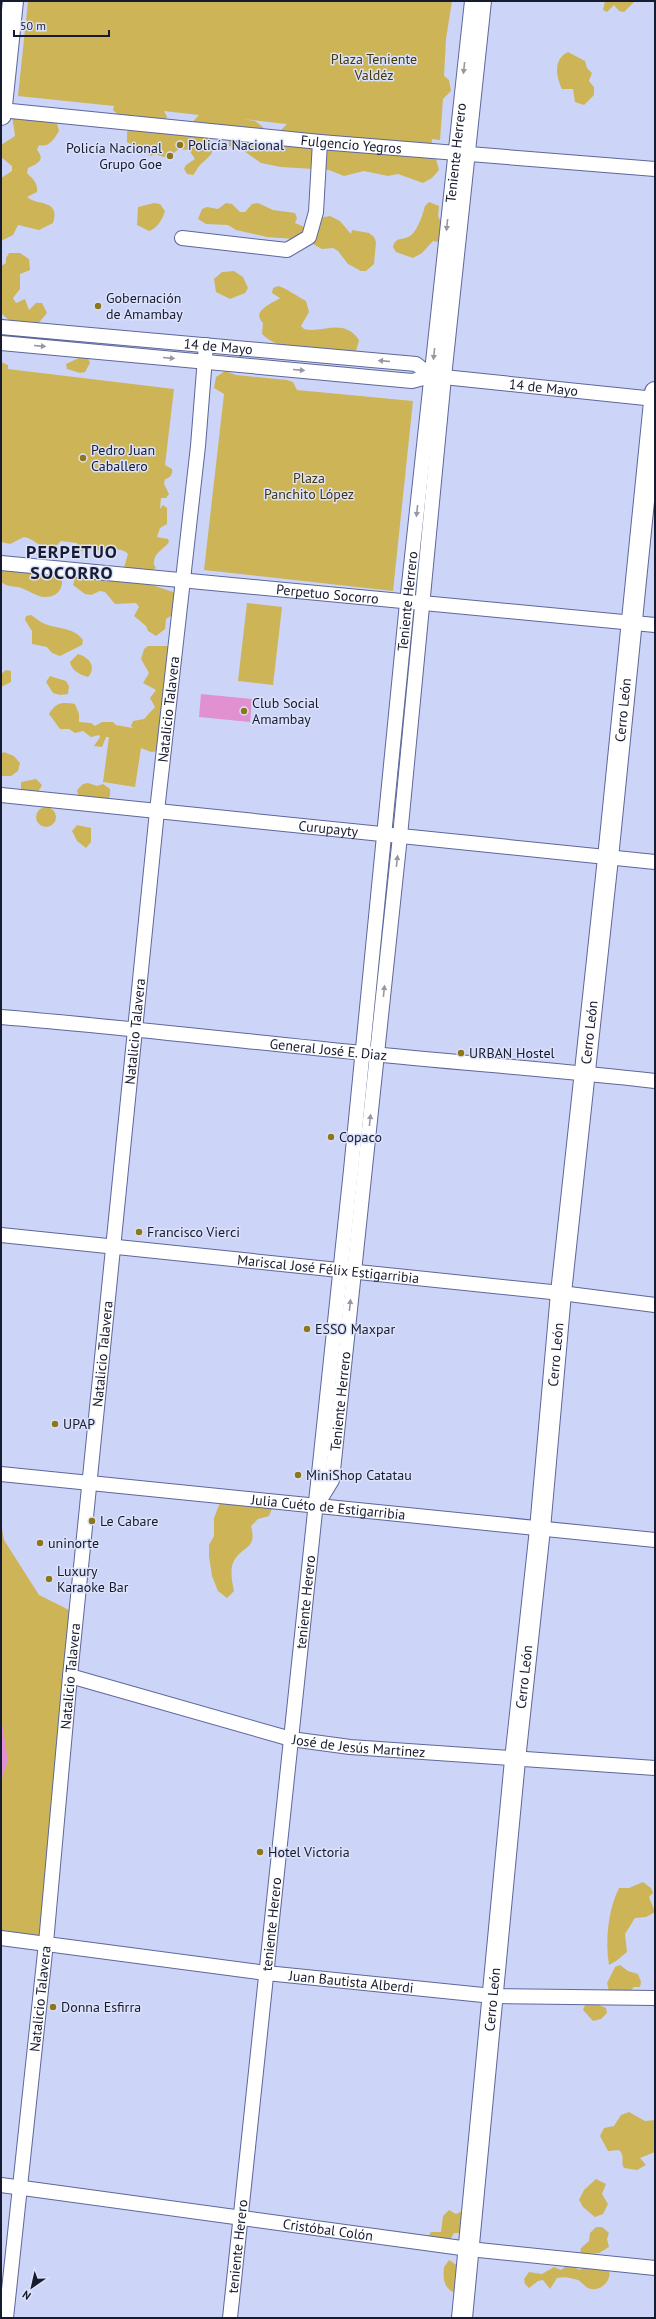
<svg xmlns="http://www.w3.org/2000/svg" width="656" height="2319" viewBox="0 0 656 2319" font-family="'PT Sans',sans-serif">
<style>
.green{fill:#cdb557;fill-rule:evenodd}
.water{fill:#e191cf}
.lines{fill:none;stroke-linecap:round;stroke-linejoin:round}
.street-casing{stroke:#5d679b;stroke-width:16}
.secondary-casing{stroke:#5d679b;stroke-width:22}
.street{stroke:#fff;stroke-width:14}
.secondary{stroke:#fff;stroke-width:20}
.oneway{fill:#9798a2}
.poi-dot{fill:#8c771b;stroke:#dce2fa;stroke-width:1.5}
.labels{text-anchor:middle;stroke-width:3;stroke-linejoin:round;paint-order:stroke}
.park-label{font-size:14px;fill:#43380c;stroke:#dce2fa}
.street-label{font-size:14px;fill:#171b30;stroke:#dce2fa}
.poi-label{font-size:14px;fill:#171b30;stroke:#dce2fa;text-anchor:start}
.district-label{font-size:18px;font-weight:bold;letter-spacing:1px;fill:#171b30;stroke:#dce2fa}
</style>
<rect width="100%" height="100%" fill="#ccd4f8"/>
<!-- green -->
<g class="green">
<path d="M28 1H452L446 39 444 76 449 80 451 91 443 99 440 140 432 139 431 157 436 159 439 170 432 178 423 183 398 174 388 176 364 171 344 176 329 170 281 167 261 163 244 151 229 146V141L232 136H209C215 154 214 152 200 165 197 168 196 172 193 175L187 174 184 169 186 165 195 159 189 150 179 149C169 156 168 160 156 154L151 156 127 142V132L137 120 136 115C127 120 120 117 113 110L114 106 18 96ZM164 111 199 115 189 126 166 122 167 117ZM243 119 286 124H287L279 132 262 133 263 127 255 121Z"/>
<path d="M605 1H641H635L624 12 619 11 614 5 607 12 603 10Z"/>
<path d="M568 52 585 61 587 68 592 73 589 81 594 87V95L584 105 575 102 573 89H562C556 76 553 59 568 52Z"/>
<path d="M12 116 56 120 59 131C54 139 49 148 39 145L37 150C46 160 37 164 28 168L27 173C33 179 38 183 37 192L27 197C37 206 61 199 53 223L39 230 18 225 13 235 1 241V178L12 171V166L1 157V145L15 136Z"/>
<path d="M429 202 439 206 438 216 443 226V239L439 242 433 241 422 253 413 258 396 252 393 247C396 236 402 241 410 236 417 232 423 214 425 206Z"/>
<path d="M154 203 160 204 165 211C163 218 157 229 149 231L137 225 138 207Z"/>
<path d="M226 203 232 204 240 212H245L252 204 258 203 273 210 295 213 297 218 295 223 309 229 319 218 330 216 340 221 351 234 352 230 369 233 374 237 376 242 374 264 366 271H361L348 264 338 251 333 248 322 249 313 244 293 239 267 237 236 230 228 225 206 224 198 219 202 209 207 207 218 209Z"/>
<path d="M9 253H20L29 259 30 270 20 274V289L13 298 16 303 25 299 29 310 36 303H42L47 313 36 326 10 321 1 313V266L6 263V258Z"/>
<path d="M234 271 243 277 248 288 245 293 230 299 216 292 214 279 222 272Z"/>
<path d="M278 286C290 290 296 296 306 301L309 312 301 326 304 329C322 334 343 317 359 340L356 351 352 354C325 351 280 353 262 334L263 323C251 311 271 304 280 298L272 293 273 288Z"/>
<path d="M81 357 88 358 90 363 85 372 80 373 67 369 66 364Z"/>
<path d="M1 362 8 365V369L174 389 165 465 172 469C173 474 170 478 165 479L164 484 169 494 166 498H161L160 509 163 505 167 508C167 513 167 519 167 524L160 528 157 537 168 539 169 542C164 549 154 553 154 562 153 564 155 566 156 568L148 572 152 585 179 594 175 613 166 619 165 629 156 636 148 631 146 626 134 616 139 607 136 603 115 604 105 592 100 591 91 595 85 594 73 585 76 575 122 574 128 554C120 546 114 551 103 551 99 552 97 549 94 548 89 547 84 552 78 551L77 543 61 541 52 550C41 549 35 539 24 537L10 544 1 542Z"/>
<path d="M225 371 236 375 287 380 293 382 297 390 413 401 393 591 204 570 224 394 214 388 216 377Z"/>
<path d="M1 569 59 571C66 583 61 597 45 597 36 597 27 589 18 587 11 586 8 587 1 582Z"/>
<path d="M247 603 282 607 273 685 238 681Z"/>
<path d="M31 615C36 618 40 622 45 624 57 629 74 627 83 640L82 645 60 656 52 653 47 647 32 644V631L25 620 26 616Z"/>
<path d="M148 646H170L161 751 151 752 141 748 135 787 103 782 109 737H106L102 747 94 746 100 737 99 735 91 737 83 731 75 733 69 729H60L49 714C56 702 62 702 75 704L79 714V722L91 723 95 726 102 722H113L116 725 133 728 131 726 133 721 144 719 155 707 150 698 156 690 143 683 149 673 141 659 144 649Z"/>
<path d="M78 654C89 657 97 667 88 677 80 675 71 670 70 662Z"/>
<path d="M6 670 11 671V682L1 687V674Z"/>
<path d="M50 676 66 681 69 686 68 694 60 695 53 693 46 682Z"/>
<path d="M4 752 14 756 20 763 18 771 11 776H1V754Z"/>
<path d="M36 779 42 785 38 792H21V782Z"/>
<path d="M88 783 97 786 103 784 110 789V795L108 800H79L77 790 83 784Z"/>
<circle cx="46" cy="817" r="10"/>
<path d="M77 825 91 828V842L86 848 77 841 72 831Z"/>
<path d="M221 1500 273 1506 269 1516 258 1519 251 1526C257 1548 245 1545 235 1559 229 1567 232 1582 234 1591L227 1598 218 1591 212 1576 209 1556V1545L214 1536V1518Z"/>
<path d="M1 1523 4 1540 39 1595 73 1612 42 1939 1 1934Z"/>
<path d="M643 1882 651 1888 653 1893 649 1897 655 1912 646 1917 635 1918 625 1934 627 1952 616 1961 609 1965C605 1940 608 1910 619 1888H629Z"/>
<path d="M620 1965 628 1971 638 1974 641 1982 640 1987H634L628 1993 609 1991 607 1983 615 1967Z"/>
<path d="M585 2005H599L606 2008 607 2013 601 2019 593 2021 583 2010Z"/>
<path d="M629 2112 645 2121 655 2120V2152L640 2158 646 2165 637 2170 624 2168C620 2162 626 2157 619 2150L608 2151 600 2136 604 2128 614 2126 621 2115Z"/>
<path d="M596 2179 606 2184 602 2194 608 2204 603 2214 595 2217 583 2207 579 2200 584 2190Z"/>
<path d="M449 2210 456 2214 463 2211 462 2233H454L450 2240 428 2237 431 2232H441L443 2216Z"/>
<path d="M596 2227H602L609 2233 607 2239 609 2247 599 2253 580 2254 581 2248 589 2241 590 2233Z"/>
<path d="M449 2260 458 2266 455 2293C443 2288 443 2278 444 2267Z"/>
<path d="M568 2265 580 2270 584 2267 609 2270C612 2281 600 2293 588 2288 584 2286 581 2281 578 2280 571 2278 565 2276 557 2278L550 2289 543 2280 538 2281 529 2288 525 2284 524 2279 529 2272 542 2274 554 2267 561 2270Z"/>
</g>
<!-- water -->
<g class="water">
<path d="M201 694 252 699 250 722 199 717Z"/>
<path d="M1 1717 8 1760 1 1782Z"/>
</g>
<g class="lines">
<defs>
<g id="street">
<path id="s1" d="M1 110 320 142 655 169"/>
<path d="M182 238 287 250 309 237 316 212 320 142"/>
<path id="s2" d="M1 327 416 364 431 376 412 381 1 343"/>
<path id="s3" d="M434 376 655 399"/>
<path id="s4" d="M1 563 655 625"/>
<path id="s5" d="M1 795 655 862"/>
<path id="s6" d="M1 1017C122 1027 242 1041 362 1053 460 1063 558 1070 655 1081"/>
<path id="s7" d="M1 1235 561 1293 655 1305"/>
<path id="s8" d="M1 1474 655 1540"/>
<path id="s9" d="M318 1503 332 1480 400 836 444 377 484 1"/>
<path id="s10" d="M70 1676 291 1739 350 1747 655 1768"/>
<path id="s11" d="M1 1938 266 1973 493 1996 655 1998"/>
<path id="s12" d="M1 2185 469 2249 655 2268"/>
<path id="s13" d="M6 2318 46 1943 70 1676 157 811 198 446 206 345"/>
<path id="s14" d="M230 2318 351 1170 407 603 472 1"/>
</g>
<g id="secondary">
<path d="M1 115 13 1"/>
<path id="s15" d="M462 2318 515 1760 540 1529 561 1293 608 858 655 392"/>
</g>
</defs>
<!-- street casing -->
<use href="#street" class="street-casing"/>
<!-- secondary casing -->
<use href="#secondary" class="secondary-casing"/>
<!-- street -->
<use href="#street" class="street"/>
<!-- secondary -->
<use href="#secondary" class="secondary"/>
</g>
<!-- one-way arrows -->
<defs><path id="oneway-solid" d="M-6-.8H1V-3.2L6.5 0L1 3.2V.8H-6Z"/></defs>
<g class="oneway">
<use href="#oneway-solid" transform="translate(464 68) rotate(96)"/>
<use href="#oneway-solid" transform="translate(447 225) rotate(96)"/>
<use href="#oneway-solid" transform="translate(40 346) rotate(5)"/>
<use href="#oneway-solid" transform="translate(434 354) rotate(96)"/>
<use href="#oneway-solid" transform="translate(169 358) rotate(5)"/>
<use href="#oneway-solid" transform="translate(384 361) rotate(-175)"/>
<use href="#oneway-solid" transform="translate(299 370) rotate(5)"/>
<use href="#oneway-solid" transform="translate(417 511) rotate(96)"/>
<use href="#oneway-solid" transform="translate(397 861) rotate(-84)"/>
<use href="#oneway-solid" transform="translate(384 991) rotate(-84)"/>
<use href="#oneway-solid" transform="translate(370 1120) rotate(-84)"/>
<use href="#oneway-solid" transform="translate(350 1305) rotate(-84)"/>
</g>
<!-- markers -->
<g class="poi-dot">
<circle cx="180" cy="145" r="4"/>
<circle cx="170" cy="156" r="4"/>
<circle cx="98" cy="306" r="4"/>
<circle cx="83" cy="458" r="4"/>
<circle cx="244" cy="711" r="4"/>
<circle cx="461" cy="1053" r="4"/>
<circle cx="331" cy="1137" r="4"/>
<circle cx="139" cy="1232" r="4"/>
<circle cx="307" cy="1329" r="4"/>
<circle cx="55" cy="1424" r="4"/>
<circle cx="298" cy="1475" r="4"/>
<circle cx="92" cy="1521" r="4"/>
<circle cx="40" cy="1543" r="4"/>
<circle cx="49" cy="1579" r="4"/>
<circle cx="260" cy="1852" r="4"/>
<circle cx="53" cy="2007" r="4"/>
</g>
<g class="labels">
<!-- park labels -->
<g class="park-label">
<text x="374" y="64">Plaza Teniente<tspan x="374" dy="16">Valdéz</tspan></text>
<text x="309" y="483">Plaza<tspan x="309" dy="16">Panchito López</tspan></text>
</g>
<!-- street labels -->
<g class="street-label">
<text dy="5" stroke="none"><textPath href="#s1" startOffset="352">Fulgencio Yegros</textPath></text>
<text dy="5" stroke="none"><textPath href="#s14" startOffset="2177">Teniente Herrero</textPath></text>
<text dy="5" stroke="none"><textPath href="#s2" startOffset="218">14 de Mayo</textPath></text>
<text dy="5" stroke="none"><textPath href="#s3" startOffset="110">14 de Mayo</textPath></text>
<text dy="5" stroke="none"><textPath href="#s4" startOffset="328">Perpetuo Socorro</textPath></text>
<text dy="5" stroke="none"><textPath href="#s14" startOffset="1726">Teniente Herrero</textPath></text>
<text dy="5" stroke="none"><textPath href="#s13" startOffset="1617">Natalicio Talavera</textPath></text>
<text dy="5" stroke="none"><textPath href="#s15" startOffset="1616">Cerro León</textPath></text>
<text dy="5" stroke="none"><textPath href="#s5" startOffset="329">Curupayty</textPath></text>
<text dy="5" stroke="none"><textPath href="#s13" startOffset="1293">Natalicio Talavera</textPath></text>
<text dy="5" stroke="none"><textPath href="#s15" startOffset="1292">Cerro León</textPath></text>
<text dy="5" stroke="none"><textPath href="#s6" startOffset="329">General José E. Diaz</textPath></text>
<text dy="5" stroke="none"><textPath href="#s7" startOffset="329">Mariscal José Félix Estigarribia</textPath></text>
<text dy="5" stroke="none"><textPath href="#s13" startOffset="969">Natalicio Talavera</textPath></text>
<text dy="5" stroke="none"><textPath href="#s15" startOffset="968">Cerro León</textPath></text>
<text dy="5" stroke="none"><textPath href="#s9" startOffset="106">Teniente Herrero</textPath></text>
<text dy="5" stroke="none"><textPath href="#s8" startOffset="329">Julia Cuéto de Estigarribia</textPath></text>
<text dy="5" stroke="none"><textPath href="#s14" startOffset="720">teniente Herero</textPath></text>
<text dy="5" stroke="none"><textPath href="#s13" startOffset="645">Natalicio Talavera</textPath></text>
<text dy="5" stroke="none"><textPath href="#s15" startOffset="644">Cerro León</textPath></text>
<text dy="5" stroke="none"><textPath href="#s10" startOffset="298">José de Jesús Martinez</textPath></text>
<text dy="5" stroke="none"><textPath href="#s14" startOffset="396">teniente Herero</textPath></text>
<text dy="5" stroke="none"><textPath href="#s11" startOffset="353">Juan Bautista Alberdi</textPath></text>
<text dy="5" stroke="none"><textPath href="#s13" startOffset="321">Natalicio Talavera</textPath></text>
<text dy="5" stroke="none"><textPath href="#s15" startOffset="320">Cerro León</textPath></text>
<text dy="5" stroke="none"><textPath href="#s12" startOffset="330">Cristóbal Colón</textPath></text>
<text dy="5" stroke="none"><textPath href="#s14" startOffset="72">teniente Herero</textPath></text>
</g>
<!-- poi labels -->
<g class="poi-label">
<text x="188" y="150">Policía Nacional</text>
<text x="162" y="153" text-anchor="end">Policía Nacional<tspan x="162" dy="16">Grupo Goe</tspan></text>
<text x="106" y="303">Gobernación<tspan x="106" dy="16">de Amambay</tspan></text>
<text x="91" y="455">Pedro Juan<tspan x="91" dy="16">Caballero</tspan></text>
<text x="252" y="708">Club Social<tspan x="252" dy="16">Amambay</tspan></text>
<text x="469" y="1058">URBAN Hostel</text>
<text x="339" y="1142">Copaco</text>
<text x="147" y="1237">Francisco Vierci</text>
<text x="315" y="1334">ESSO Maxpar</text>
<text x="63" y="1429">UPAP</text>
<text x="306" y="1480">MiniShop Catatau</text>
<text x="100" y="1526">Le Cabare</text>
<text x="48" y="1548">uninorte</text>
<text x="57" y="1576">Luxury<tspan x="57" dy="16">Karaoke Bar</tspan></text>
<text x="268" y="1857">Hotel Victoria</text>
<text x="61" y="2012">Donna Esfirra</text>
</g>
<!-- district labels -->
<g class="district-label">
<text x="72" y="558">PERPETUO<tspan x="72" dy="21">SOCORRO</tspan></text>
</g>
</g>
<!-- border -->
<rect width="656" height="2319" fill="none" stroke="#171b30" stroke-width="4"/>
<!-- north arrow -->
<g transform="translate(32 2287) rotate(214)" stroke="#dce2fa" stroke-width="3" paint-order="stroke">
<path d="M0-3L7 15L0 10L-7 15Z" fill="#171b30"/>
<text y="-6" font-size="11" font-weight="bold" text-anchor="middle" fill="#171b30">N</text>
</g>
<!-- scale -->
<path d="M14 30v6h95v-6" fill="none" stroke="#171b30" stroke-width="2"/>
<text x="20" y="30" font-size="12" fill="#171b30" stroke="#dce2fa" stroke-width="3" paint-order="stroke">50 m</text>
</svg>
